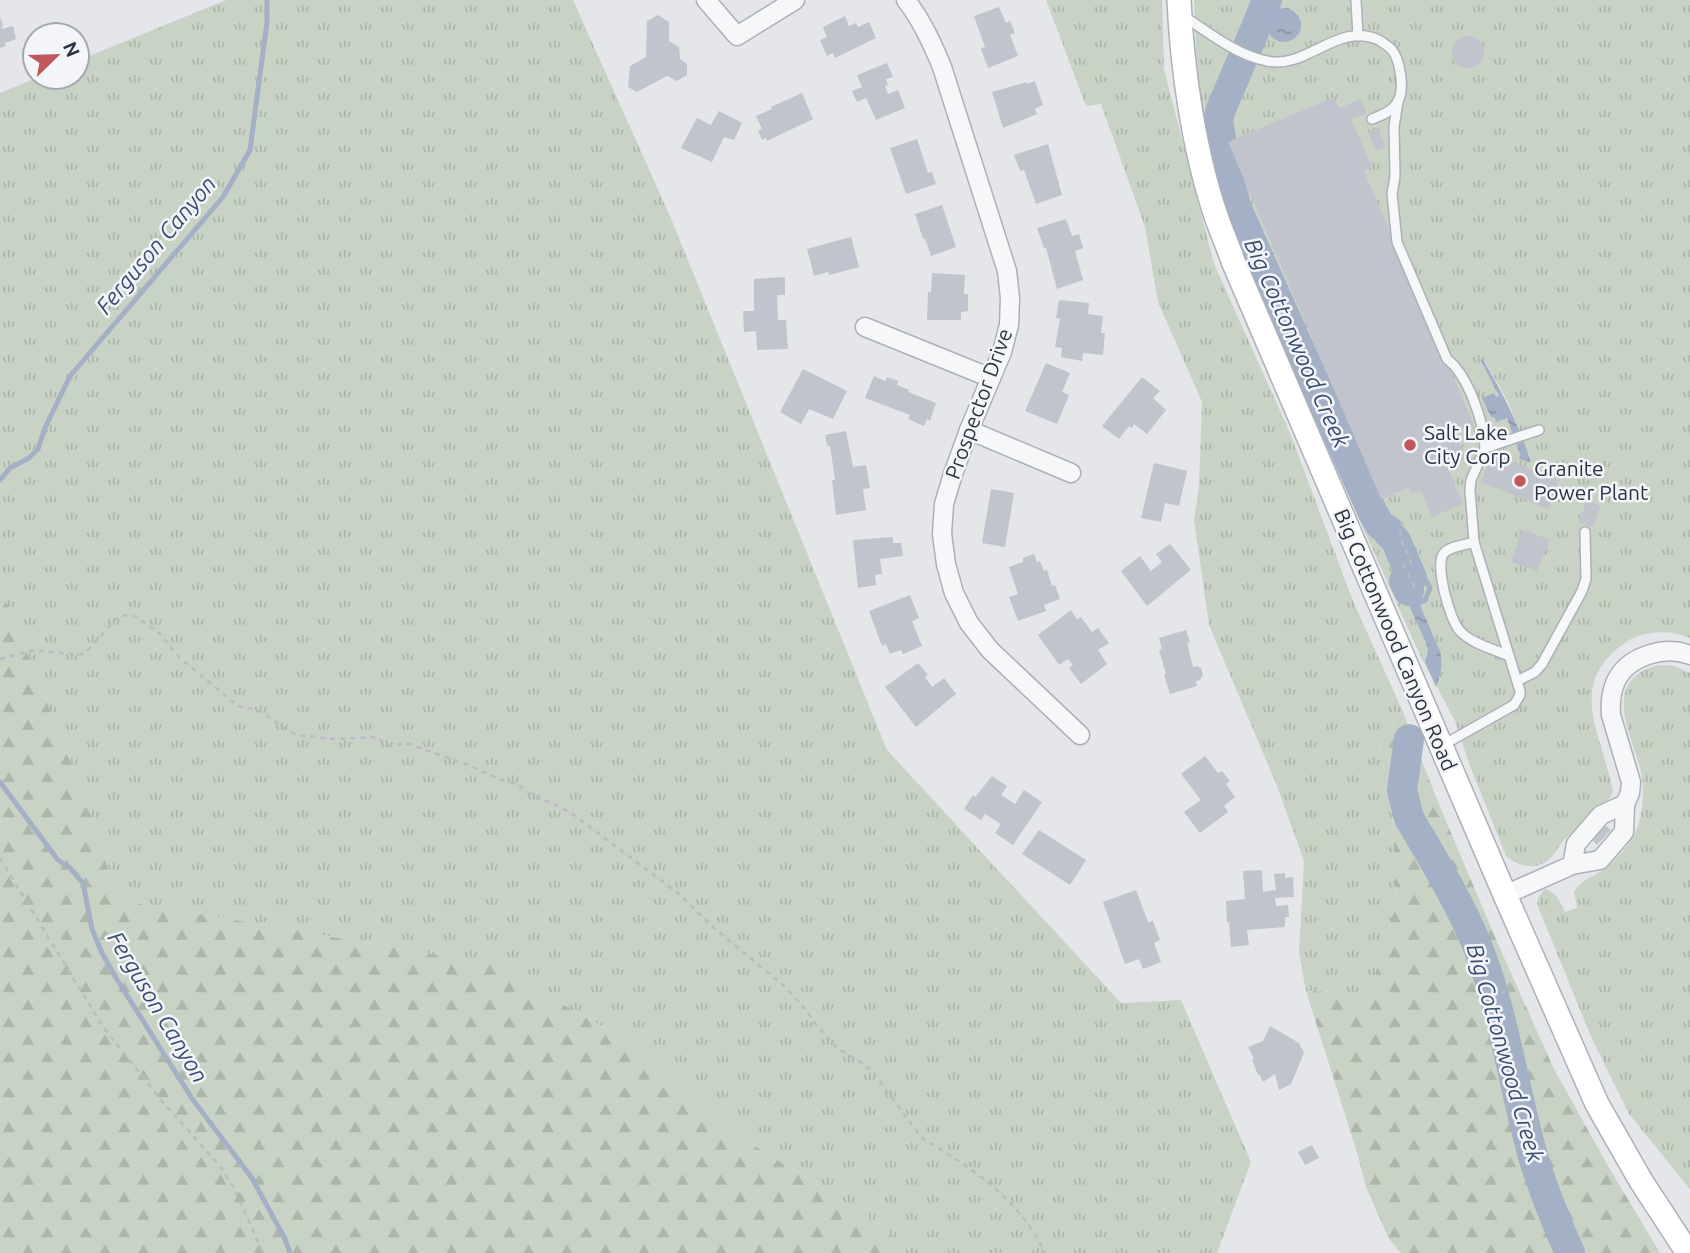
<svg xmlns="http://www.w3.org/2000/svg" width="1690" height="1253" viewBox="0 0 1690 1253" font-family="Ubuntu,sans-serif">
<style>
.grass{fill:url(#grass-tufts);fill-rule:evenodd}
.forest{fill:url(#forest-firs)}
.water{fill:url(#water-ripples)}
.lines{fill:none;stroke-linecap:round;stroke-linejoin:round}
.stream{stroke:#a3b0c6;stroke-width:5}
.river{stroke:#a3b0c6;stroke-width:30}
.building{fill:#c1c4cc}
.lane-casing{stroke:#adb0b7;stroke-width:12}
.street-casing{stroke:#adb0b7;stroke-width:21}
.secondary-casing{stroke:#adb0b7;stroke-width:26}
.path{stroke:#babcc2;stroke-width:2.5;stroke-dasharray:5 5;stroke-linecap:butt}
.lane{stroke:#f6f7f9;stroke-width:9}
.street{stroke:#f6f7f9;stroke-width:18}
.secondary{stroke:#fff;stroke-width:23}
.poi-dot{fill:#c1575b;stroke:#f3f5f8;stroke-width:2.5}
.labels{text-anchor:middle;stroke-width:5;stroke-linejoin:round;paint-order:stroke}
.street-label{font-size:21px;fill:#2d3241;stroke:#f3f5f8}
.poi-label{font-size:21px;fill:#2d3241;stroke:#f3f5f8;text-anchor:start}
.water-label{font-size:23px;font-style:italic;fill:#3b4d71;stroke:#f3f5f8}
</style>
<defs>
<pattern id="grass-tufts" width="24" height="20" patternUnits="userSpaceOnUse" patternTransform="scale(1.75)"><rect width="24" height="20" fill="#c8d3c6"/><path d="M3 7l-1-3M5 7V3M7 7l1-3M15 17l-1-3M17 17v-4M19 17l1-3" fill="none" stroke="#acb6ab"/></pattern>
<pattern id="forest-firs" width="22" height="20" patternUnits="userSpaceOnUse" patternTransform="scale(1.75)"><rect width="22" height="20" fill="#c8d3c6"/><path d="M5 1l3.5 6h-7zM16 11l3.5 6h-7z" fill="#acb6ab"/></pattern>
<pattern id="water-ripples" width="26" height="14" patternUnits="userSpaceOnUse" patternTransform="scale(1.75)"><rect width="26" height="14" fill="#a3b0c6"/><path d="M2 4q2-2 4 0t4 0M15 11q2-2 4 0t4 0" fill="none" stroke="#8590a2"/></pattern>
</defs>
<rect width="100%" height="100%" fill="#e4e6ea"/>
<!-- grass -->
<g class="grass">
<path d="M226 0H573L670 216 887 750 1121 1003 1181 1000 1251 1162 1217 1253H904L878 1223 745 1140 638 1046 490 964 117 900 90 809 0 586V93L39 77H77V61Z"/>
<path d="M1046 0H1162L1164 69 1214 264 1290 433 1353 601 1403 712 1379 742 1392 810 1396 901 1370 993 1306 991 1299 953 1304 861 1277 786 1209 625 1194 520 1199 487 1202 402 1158 302 1145 227 1101 104 1086 106Z"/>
<path d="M1194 0H1690V638C1671 630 1646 630 1628 641 1563 683 1603 735 1613 792L1609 800C1594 813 1578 826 1563 841 1559 845 1558 850 1554 854 1542 871 1521 869 1506 856L1470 766 1455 721 1419 653 1253 282 1208 148 1197 76ZM1281 8C1302 7 1301 21 1296 37L1287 42 1276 39 1271 14ZM1481 360 1485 361 1509 404 1524 442 1519 459 1520 455 1507 418 1494 416 1496 398 1499 396ZM1411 557 1410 567 1420 588 1414 591 1440 651 1437 686 1425 662 1428 650 1426 643 1396 578Z"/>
<path d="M1661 665 1674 666 1690 673V1189L1629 1114 1592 1039 1537 904 1539 896 1545 889C1557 892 1560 902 1565 912L1577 908 1574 892C1583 878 1590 879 1603 870 1615 862 1632 842 1637 829 1643 813 1644 792 1642 776 1636 743 1602 691 1646 669 1650 667 1656 666 1661 665Z"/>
</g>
<!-- forest -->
<g class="forest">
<path d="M0 586 90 809 117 900 490 964 638 1046 745 1140 878 1223 904 1253H0Z"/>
<path d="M1403 712 1438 802 1498 944 1554 1069 1608 1166 1660 1253H1401L1389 1239 1366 1187 1358 1156 1306 991 1370 993 1396 901 1392 810 1379 742Z"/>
</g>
<!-- water -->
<g class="water">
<circle cx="1284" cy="25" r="17"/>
<path d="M1480 359 1484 361C1504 396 1519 424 1531 463L1519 459 1520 455 1507 418 1497 422 1494 417H1491L1482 398 1494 393 1496 397 1499 396Z"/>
<path d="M1411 557 1415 565 1411 567 1420 588 1414 591 1440 651C1443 664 1441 674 1436 687L1425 662 1428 650 1426 643 1396 577 1397 576 1392 565Z"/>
</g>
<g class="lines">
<!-- stream -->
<g class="stream">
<path d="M0 480 10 468 29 458 38 449 45 428 70 376 223 197 250 150 267 22V0"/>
<path d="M1373 513 1398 569"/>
<path d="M1395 540 1414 555 1422 573 1412 578"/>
<path d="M1415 605 1425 600 1430 588 1422 573"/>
<path d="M0 782 58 860 71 869 83 883 92 929 101 951 116 978 193 1100 252 1178 285 1239 290 1253"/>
</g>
<!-- river -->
<g class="river">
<path d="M1267 0 1257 25 1221 109 1218 120 1225 164 1237 209 1373 513 1380 525 1388 530 1389 534 1396 541 1412 578 1404 581 1409 591"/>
<path d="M1409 739 1402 790 1409 818C1433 859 1459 901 1477 945 1505 1015 1514 1092 1535 1163 1545 1194 1557 1224 1570 1253"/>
</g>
</g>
<!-- building -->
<g class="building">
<path d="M999 7 1006 23 1010 21 1015 33 1010 35 1018 56 988 68 981 49 985 47 974 16Z"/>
<path d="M658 15 669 22V41L679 47 680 59 687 64V75L677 81 667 76 637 92 628 87 630 66 646 57 647 21Z"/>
<path d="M845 16 849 26 856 23 858 27 869 22 876 38 835 58 833 53 827 56 820 40 827 37 823 27Z"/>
<path d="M0 17 3 25 1 29 13 26 16 39 5 43 6 46 0 48Z"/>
<circle cx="1468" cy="52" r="16"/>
<path d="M887 63 893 77 886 79 888 85 885 86 888 94 898 90 905 108 876 120 866 98 857 102 852 91 862 87 857 75Z"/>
<path d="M1035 81 1043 105 1035 109 1037 114 1003 128 992 92 1027 82V84Z"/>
<path d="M802 93 813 119 767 141 766 138 762 140 758 131 762 129 756 116 772 109 771 107Z"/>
<path d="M1334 97 1339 108 1361 99 1367 113 1351 119 1372 167 1364 171 1474 425 1455 432 1466 459 1447 466 1463 504 1432 517 1421 490 1412 494 1409 487 1381 499 1228 142Z"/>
<path d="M719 111 742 123 734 140 724 137 712 162 681 148 697 118 711 125Z"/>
<path d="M1378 128 1386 147 1376 151 1368 132Z"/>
<path d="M917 139 928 173 932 172 936 184 906 194 890 148Z"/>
<path d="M1048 144 1062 195 1036 204 1024 170 1020 171 1014 155Z"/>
<path d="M942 205 956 247 931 256 925 238 923 239 915 214Z"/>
<path d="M1066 219 1072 236 1079 234 1083 248 1075 251 1083 280 1057 289 1046 248H1044L1037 228Z"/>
<path d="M851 237 859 267 829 275 828 272 814 276 807 249Z"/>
<path d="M932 273 965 275 964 294H968V311L961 312V320H927L928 292H931Z"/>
<path d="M785 277V295H777L778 320H786L788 349 757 350 756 331 744 332 743 311H754V279Z"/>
<path d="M1059 300 1089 303 1088 314 1103 316 1101 333H1105L1103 355 1083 353 1082 361 1061 357 1062 348 1055 347 1060 319 1056 318Z"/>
<path d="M1046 363 1070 373 1062 392 1069 395 1057 424 1025 411Z"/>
<path d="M803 369 847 391 833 419 809 409 801 424 780 412Z"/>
<path d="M874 376 885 381 887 377 898 381 897 385 909 390 908 392 936 403 930 421 927 419 924 426 908 419 910 415 865 398Z"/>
<path d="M1142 377 1160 391 1153 398 1166 410 1147 434 1134 424 1132 428 1129 426 1119 439 1102 426Z"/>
<path d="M846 431 853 467 866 465 870 488 863 489 866 510 836 515 832 480H835L830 446H827L825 435Z"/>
<path d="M1492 454 1559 480 1548 509 1481 482Z"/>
<path d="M1154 463 1187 471 1179 506 1165 503 1161 522 1141 518Z"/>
<path d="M991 489 1014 493 1005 547 982 543Z"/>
<path d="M1587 500 1601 506 1593 527 1579 522Z"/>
<path d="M1522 529 1550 540 1537 571 1511 562Z"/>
<path d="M893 537V543H901L903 556 880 559 882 574 875 575 876 585 858 588 853 540Z"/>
<path d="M1170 544 1191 570 1147 606 1121 571 1140 556 1151 571 1162 562 1156 554Z"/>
<path d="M1034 554 1037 562 1040 561 1044 571 1047 570 1052 586 1055 585 1060 599 1044 605 1046 611 1018 621 1009 597 1018 594 1009 567 1023 562V558Z"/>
<path d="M910 595 919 618 912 621 922 646 903 654 901 650 890 654 886 644 882 646 869 611Z"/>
<path d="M1071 610 1077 620 1081 617 1092 632 1098 628 1109 643 1098 650 1107 664 1081 684 1069 668 1073 665 1068 659 1059 665 1038 635Z"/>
<path d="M1186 630 1190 642 1187 643 1193 667 1197 666 1201 668 1203 675 1200 680 1196 681 1197 686 1170 694 1164 675 1166 674 1159 650 1162 649 1159 638Z"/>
<path d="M918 663 928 675 925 677 932 687 944 678 956 694 916 727 885 687Z"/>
<path d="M1205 756 1218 773 1222 771 1230 781 1226 784 1235 797 1224 806 1228 812 1200 833 1184 812 1201 800 1181 774Z"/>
<path d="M992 776 1007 786 1001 795 1015 804 1024 790 1042 802 1013 845 995 833 1001 824 985 814 981 820 964 809 973 795 975 797Z"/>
<path d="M1602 823 1611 830 1597 845 1589 837Z"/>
<path d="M1039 830 1086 860 1070 885 1022 854Z"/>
<path d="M1262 870 1263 892 1276 890 1274 874 1285 873V878L1293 877 1294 897 1275 898 1276 906 1288 905 1289 917H1285V927L1247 930 1249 945 1231 947 1229 922H1227L1226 901 1245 899 1243 871Z"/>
<path d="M1136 890 1148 922 1153 921 1160 940 1154 943 1161 962 1143 969 1139 959 1125 964 1103 902Z"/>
<path d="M1270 1026 1299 1043 1304 1053 1291 1084 1279 1090 1275 1074 1263 1082 1259 1074 1258 1075 1252 1060 1254 1058 1248 1047 1263 1041Z"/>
<path d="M1312 1145 1319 1158 1305 1165 1298 1152Z"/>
</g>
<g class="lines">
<defs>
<g id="lane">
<path d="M1356 0 1358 36"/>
<path d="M1182 15C1208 32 1236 55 1267 61 1307 70 1337 21 1379 40 1382 42 1389 47 1392 50 1400 60 1405 89 1398 101 1393 111 1382 115 1372 119"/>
<path d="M1398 101 1394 127 1395 176 1392 194 1397 242 1447 359C1468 375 1484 422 1485 448"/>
<path d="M1474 542C1466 545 1450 546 1444 553 1434 564 1450 621 1460 631 1472 644 1494 649 1509 656"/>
<path d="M1517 681 1535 672 1542 664 1582 591 1586 579 1585 532"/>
<path d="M1443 745 1514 705 1520 695V691L1474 542 1470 490 1471 480 1485 448 1539 430"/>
</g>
<g id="street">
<path d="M706 0 737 36 795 0"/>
<path d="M906 0C922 21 932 43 942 67L1007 271 1010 298 1009 325 1002 352 969 430 953 474 944 504 942 534 946 564 954 593 969 623 990 650 1080 735"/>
<path d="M865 327 991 378"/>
<path d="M969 430 1071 473"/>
<path d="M1625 804 1630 793 1631 782 1611 715C1610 703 1611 692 1616 681 1628 656 1665 645 1690 655"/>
<path d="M1505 895 1572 865 1600 860 1624 832 1625 804 1601 815 1576 844 1572 865"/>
</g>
<path id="secondary" d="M1179 0C1182 69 1194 151 1216 216 1221 231 1228 246 1233 261L1505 895 1597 1104 1641 1181 1688 1253"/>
</defs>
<!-- lane casing -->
<use href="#lane" class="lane-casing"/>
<!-- street casing -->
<use href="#street" class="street-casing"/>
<!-- secondary casing -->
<use href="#secondary" class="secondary-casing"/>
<!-- path -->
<g class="path">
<path d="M1402 521 1400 537 1411 562 1404 565 1416 590"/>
<path d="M0 659 35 650 79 655 85 653 91 647 115 620 121 616 128 615 136 617 159 633 180 658 238 706 256 710 264 713 285 729 297 735 332 739 376 737 389 746 406 743 468 765 499 779 517 784 532 795 558 806 574 815 678 893 713 927 784 986 802 1005 819 1028 837 1048 864 1064 872 1071 918 1133 925 1140C974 1169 1020 1200 1045 1253"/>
<path d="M0 858 103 1027 162 1101 220 1166 234 1188 263 1253"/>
<path d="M1482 999 1505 992"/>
</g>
<!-- lane -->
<use href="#lane" class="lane"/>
<!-- street -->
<use href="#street" class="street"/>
<!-- secondary -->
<use href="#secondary" class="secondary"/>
</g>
<!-- markers -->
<g class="poi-dot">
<circle cx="1410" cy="445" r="7"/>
<circle cx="1520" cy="481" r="7"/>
</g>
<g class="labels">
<!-- street labels -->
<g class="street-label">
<text transform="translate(979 404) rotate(-70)" y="7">Prospector Drive</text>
<text transform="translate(1395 640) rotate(67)" y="7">Big Cottonwood Canyon Road</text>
</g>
<!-- poi labels -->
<g class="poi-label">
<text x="1424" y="440">Salt Lake<tspan x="1424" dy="24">City Corp</tspan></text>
<text x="1534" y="476">Granite<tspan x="1534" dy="24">Power Plant</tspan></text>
</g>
<!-- water labels -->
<g class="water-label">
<text transform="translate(156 245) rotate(-50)" y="8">Ferguson Canyon</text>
<text transform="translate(1297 343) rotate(66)" y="8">Big Cottonwood Creek</text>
<text transform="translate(158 1007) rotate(59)" y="8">Ferguson Canyon</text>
<text transform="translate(1505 1053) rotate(74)" y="8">Big Cottonwood Creek</text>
</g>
</g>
<!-- north arrow -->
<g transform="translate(56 56) rotate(67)"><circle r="33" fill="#f3f5f8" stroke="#a4a7af" stroke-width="2"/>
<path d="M0-5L12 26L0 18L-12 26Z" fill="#c1575b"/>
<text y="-10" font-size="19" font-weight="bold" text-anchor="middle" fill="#2d3241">N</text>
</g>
</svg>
